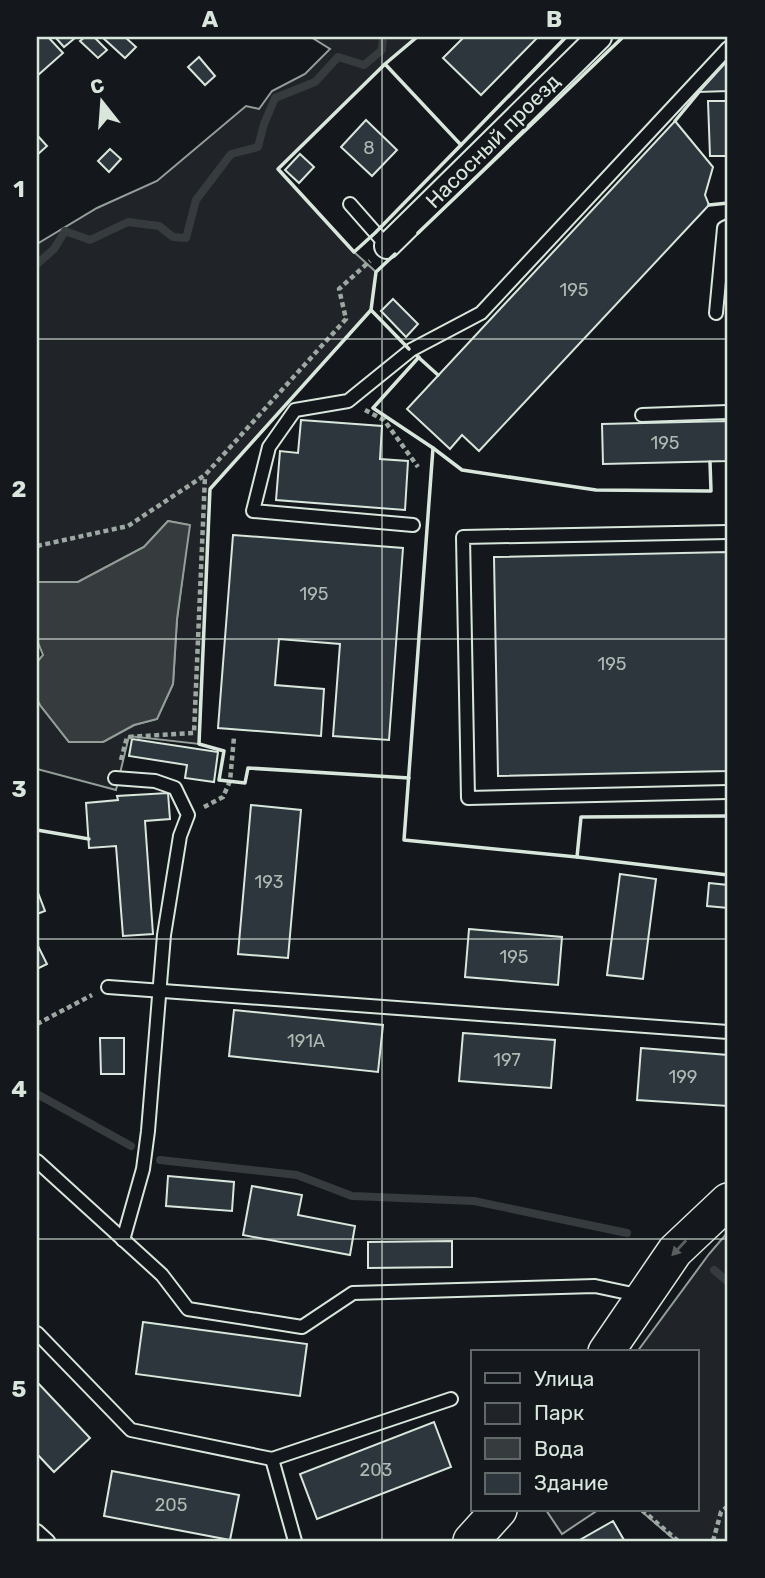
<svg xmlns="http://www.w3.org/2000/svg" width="765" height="1578" viewBox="0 0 765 1578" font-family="Rubik,sans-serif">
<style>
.green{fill:#202428;stroke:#939e99;stroke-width:2}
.water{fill:#363b3e;stroke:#939e99;stroke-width:2}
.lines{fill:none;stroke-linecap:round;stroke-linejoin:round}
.stream{stroke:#363b3e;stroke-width:8}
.building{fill:#2c363c;stroke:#d8e6dc;stroke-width:2}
.lane-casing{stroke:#d8e6dc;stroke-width:16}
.street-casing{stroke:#d8e6dc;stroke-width:28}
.secondary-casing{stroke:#d8e6dc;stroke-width:38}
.path{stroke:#9da8a2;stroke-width:4.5;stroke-dasharray:5 3.5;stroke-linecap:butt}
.lane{stroke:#14181c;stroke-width:12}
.street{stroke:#14181c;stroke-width:24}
.secondary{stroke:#14181c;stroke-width:35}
.wall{stroke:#d8e6dc;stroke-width:3.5}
.oneway{fill:#59605f}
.grid{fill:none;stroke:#d8e6dc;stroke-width:2;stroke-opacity:0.55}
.labels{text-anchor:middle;stroke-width:5;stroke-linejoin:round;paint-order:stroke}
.number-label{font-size:18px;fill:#adbab4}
.street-label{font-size:21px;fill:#d8e6dc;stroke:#14181c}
.neatline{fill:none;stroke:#d8e6dc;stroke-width:2.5}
.grid-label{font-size:23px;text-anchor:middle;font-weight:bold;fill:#d8e6dc}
</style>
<rect width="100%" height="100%" fill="#14181c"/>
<!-- green -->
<g class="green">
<path d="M311 37H417L385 64 278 169 354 252 376 272 371 310 210 489 199 744 129 736 116 790 37 769V699L40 705 69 742H103L134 725 157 719 173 684 177 619 189 525 168 521 144 547 78 582H37V244L97 208 157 181 246 106 259 109 272 91 305 74 330 49Z"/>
<path d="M728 1232V1541H676L640 1510H697V1352H637L709 1254Z"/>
<path d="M546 1510H598L562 1534Z"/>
</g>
<!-- water -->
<path class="water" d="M168 521 190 525 177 619 173 684 157 719 134 725 103 742H69L40 705 37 699V662L43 655 37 640V582H78L144 547Z"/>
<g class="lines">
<!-- stream -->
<g class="stream">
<path d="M37 264 54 249 65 231 90 240 128 222 159 226 173 237 186 238 196 200 231 154 258 147 264 124 275 98 315 82 338 57 364 65 382 50 383 37"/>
<path d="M37 1094 131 1146"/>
<path d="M160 1160 297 1175 352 1196 474 1201 627 1233"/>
<path d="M714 1270 728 1282"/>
</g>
</g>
<!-- building -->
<g class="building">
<path d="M37 37H48L63 53 37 76Z"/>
<path d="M55 37H73L75 38 64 47Z"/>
<path d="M85 37H94L107 50 98 58 80 41Z"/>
<path d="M102 37H125L136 47 125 58Z"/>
<path d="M464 37H538L481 95 443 58Z"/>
<path d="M199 57 215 76 205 85 188 67Z"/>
<path d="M728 60V91L699 92Z"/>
<path d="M708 101H728V156H710Z"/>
<path d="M366 120 397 150 372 176 341 147Z"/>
<path d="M675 121 713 167 705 195 709 205 479 451 462 435 450 449 407 409Z"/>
<path d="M37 135 47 146 37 155Z"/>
<path d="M110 149 121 159 109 172 98 161Z"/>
<path d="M300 154 314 167 299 183 285 170Z"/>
<path d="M393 299 418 324 406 337 381 311Z"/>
<path d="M301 420 382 426 380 459 408 461 405 510 276 500 280 451 298 453Z"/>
<path d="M728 421V461L603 464 602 424Z"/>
<path d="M233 535 403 548 389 740 333 736 340 644 279 639 275 685 324 689 321 736 218 728Z"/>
<path d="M728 552V771L498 776 494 557Z"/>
<path d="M132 739 218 752 214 782 185 778 187 765 129 756Z"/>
<path d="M168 793 170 819 145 821 153 934 123 936 116 846 89 848 86 803 118 800 117 796Z"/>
<path d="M251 805 301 810 288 958 238 954Z"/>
<path d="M620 874 656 879 643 979 607 975Z"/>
<path d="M709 883 728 885V908L707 906Z"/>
<path d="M37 890 45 911 37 914Z"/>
<path d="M469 929 562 937 558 985 465 977Z"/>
<path d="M37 944 47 964 37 969Z"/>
<path d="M234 1010 383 1025 378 1072 229 1056Z"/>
<path d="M463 1033 555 1040 551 1088 459 1081Z"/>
<path d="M100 1038H124V1074H101Z"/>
<path d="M641 1048 728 1055V1106L637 1100Z"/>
<path d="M168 1176 234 1182 232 1211 166 1206Z"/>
<path d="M252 1186 302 1195 298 1215 355 1226 350 1255 243 1235Z"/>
<path d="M452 1241V1267L368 1268V1242Z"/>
<path d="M143 1322 307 1344 300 1396 136 1374Z"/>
<path d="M37 1382 90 1438 54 1472 37 1454Z"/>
<path d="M434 1422 451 1467 317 1519 300 1474Z"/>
<path d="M112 1471 239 1495 230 1540 104 1516Z"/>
<path d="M613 1521 624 1540 621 1541H578Z"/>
</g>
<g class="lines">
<defs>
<g id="lane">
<path d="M350 204 387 246"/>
<path d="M716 313 724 228 728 226"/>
<path d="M642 415 728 412"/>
<path d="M413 525 253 511 269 447 295 410 348 401 411 350 481 313 728 48"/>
<path d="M728 532 463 537 468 798 728 792"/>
<path d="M115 778 155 781 175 788 188 815 180 836 164 935 148 1131 143 1169 123 1240"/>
<path d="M108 987 728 1032"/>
<path d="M37 1161 162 1275 188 1309 302 1327 353 1293 595 1286 642 1296"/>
<path d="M37 1333 131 1430 272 1459"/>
<path d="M37 1531 48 1541"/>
<path d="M295 1541 272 1459 451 1399"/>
</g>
<path id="street" d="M387 246 599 37"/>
<g id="secondary">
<path d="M606 1352 675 1251 728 1201"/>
<path d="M471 1541 499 1510"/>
</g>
</defs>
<!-- lane casing -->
<use href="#lane" class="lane-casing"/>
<!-- street casing -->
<use href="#street" class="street-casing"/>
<!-- secondary casing -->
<use href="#secondary" class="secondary-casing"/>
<!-- path -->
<g class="path">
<path d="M365 410 384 420 418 467"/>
<path d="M37 546 128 526 205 475 346 319 339 289 370 261"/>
<path d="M121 760 127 737 194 733 205 476"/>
<path d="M204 807 223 797 230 781 234 737"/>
<path d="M37 1024 92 995"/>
<path d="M642 1510 678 1541"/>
<path d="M713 1541 721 1512 728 1506"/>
</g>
<!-- lane -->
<use href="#lane" class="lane"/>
<!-- street -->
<use href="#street" class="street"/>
<!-- secondary -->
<use href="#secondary" class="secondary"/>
<!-- wall -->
<g class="wall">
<path d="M385 64 461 145 375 233 354 252 278 169 385 64 417 37"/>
<path d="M675 121 699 92"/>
<path d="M461 145 566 37"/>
<path d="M709 205 728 203"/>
<path d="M418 233 623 37"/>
<path d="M395 254 376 272 371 310 210 489 199 744 224 751 219 780 245 783 248 768 409 778"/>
<path d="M371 310 409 349"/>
<path d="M417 356 438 375"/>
<path d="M419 357 373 408 433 448 462 470 596 490 711 491 710 462"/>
<path d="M433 448 404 840 577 857 728 875"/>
<path d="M37 830 89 839"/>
<path d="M577 857 581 817 728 816"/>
</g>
</g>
<!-- one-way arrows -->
<defs><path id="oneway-solid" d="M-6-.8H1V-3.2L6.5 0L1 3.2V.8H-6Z" transform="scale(1.75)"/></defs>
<use class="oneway" href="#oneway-solid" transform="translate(679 1248) rotate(133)"/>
<!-- grid -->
<path class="grid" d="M382 37V1541M37 339H728M37 639H728M37 939H728M37 1239H728"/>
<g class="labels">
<!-- number labels -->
<g class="number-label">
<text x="369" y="154">8</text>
<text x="574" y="296">195</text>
<text x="665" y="449">195</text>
<text x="314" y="600">195</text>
<text x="612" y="670">195</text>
<text x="269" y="888">193</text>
<text x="514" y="963">195</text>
<text x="306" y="1047">191А</text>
<text x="507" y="1066">197</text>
<text x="683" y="1083">199</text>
<text x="376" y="1476">203</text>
<text x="171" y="1511">205</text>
</g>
<!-- street labels -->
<g class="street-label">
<text transform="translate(493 141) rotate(-45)" y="7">Насосный проезд</text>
</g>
</g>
<!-- border -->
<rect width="765" height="1578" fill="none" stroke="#14181c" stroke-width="77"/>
<!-- legend -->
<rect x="471" y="1350" width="228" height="161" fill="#14181c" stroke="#626a69" stroke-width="2"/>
<rect x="485" y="1373" width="35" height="10" fill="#14181c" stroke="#626a69" stroke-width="2"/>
<text x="534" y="1386" font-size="21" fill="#d8e6dc">Улица</text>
<rect x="485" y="1403" width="35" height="21" fill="#202428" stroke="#626a69" stroke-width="2"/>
<text x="534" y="1420" font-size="21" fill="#d8e6dc">Парк</text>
<rect x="485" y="1438" width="35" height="21" fill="#363b3e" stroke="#626a69" stroke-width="2"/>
<text x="534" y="1456" font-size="21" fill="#d8e6dc">Вода</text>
<rect x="485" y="1473" width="35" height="21" fill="#2c363c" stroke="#626a69" stroke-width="2"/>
<text x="534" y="1490" font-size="21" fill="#d8e6dc">Здание</text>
<!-- north arrow -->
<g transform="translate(102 102) rotate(343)" stroke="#14181c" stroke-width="5" paint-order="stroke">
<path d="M0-5L12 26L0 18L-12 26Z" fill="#d8e6dc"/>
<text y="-10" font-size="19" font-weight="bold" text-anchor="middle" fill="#d8e6dc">С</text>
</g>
<rect x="38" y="38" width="688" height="1502" class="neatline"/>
<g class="grid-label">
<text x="210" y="27">A</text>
<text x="554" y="27">B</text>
<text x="19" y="197">1</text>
<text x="19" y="497">2</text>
<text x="19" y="797">3</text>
<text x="19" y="1097">4</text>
<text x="19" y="1397">5</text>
</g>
</svg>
